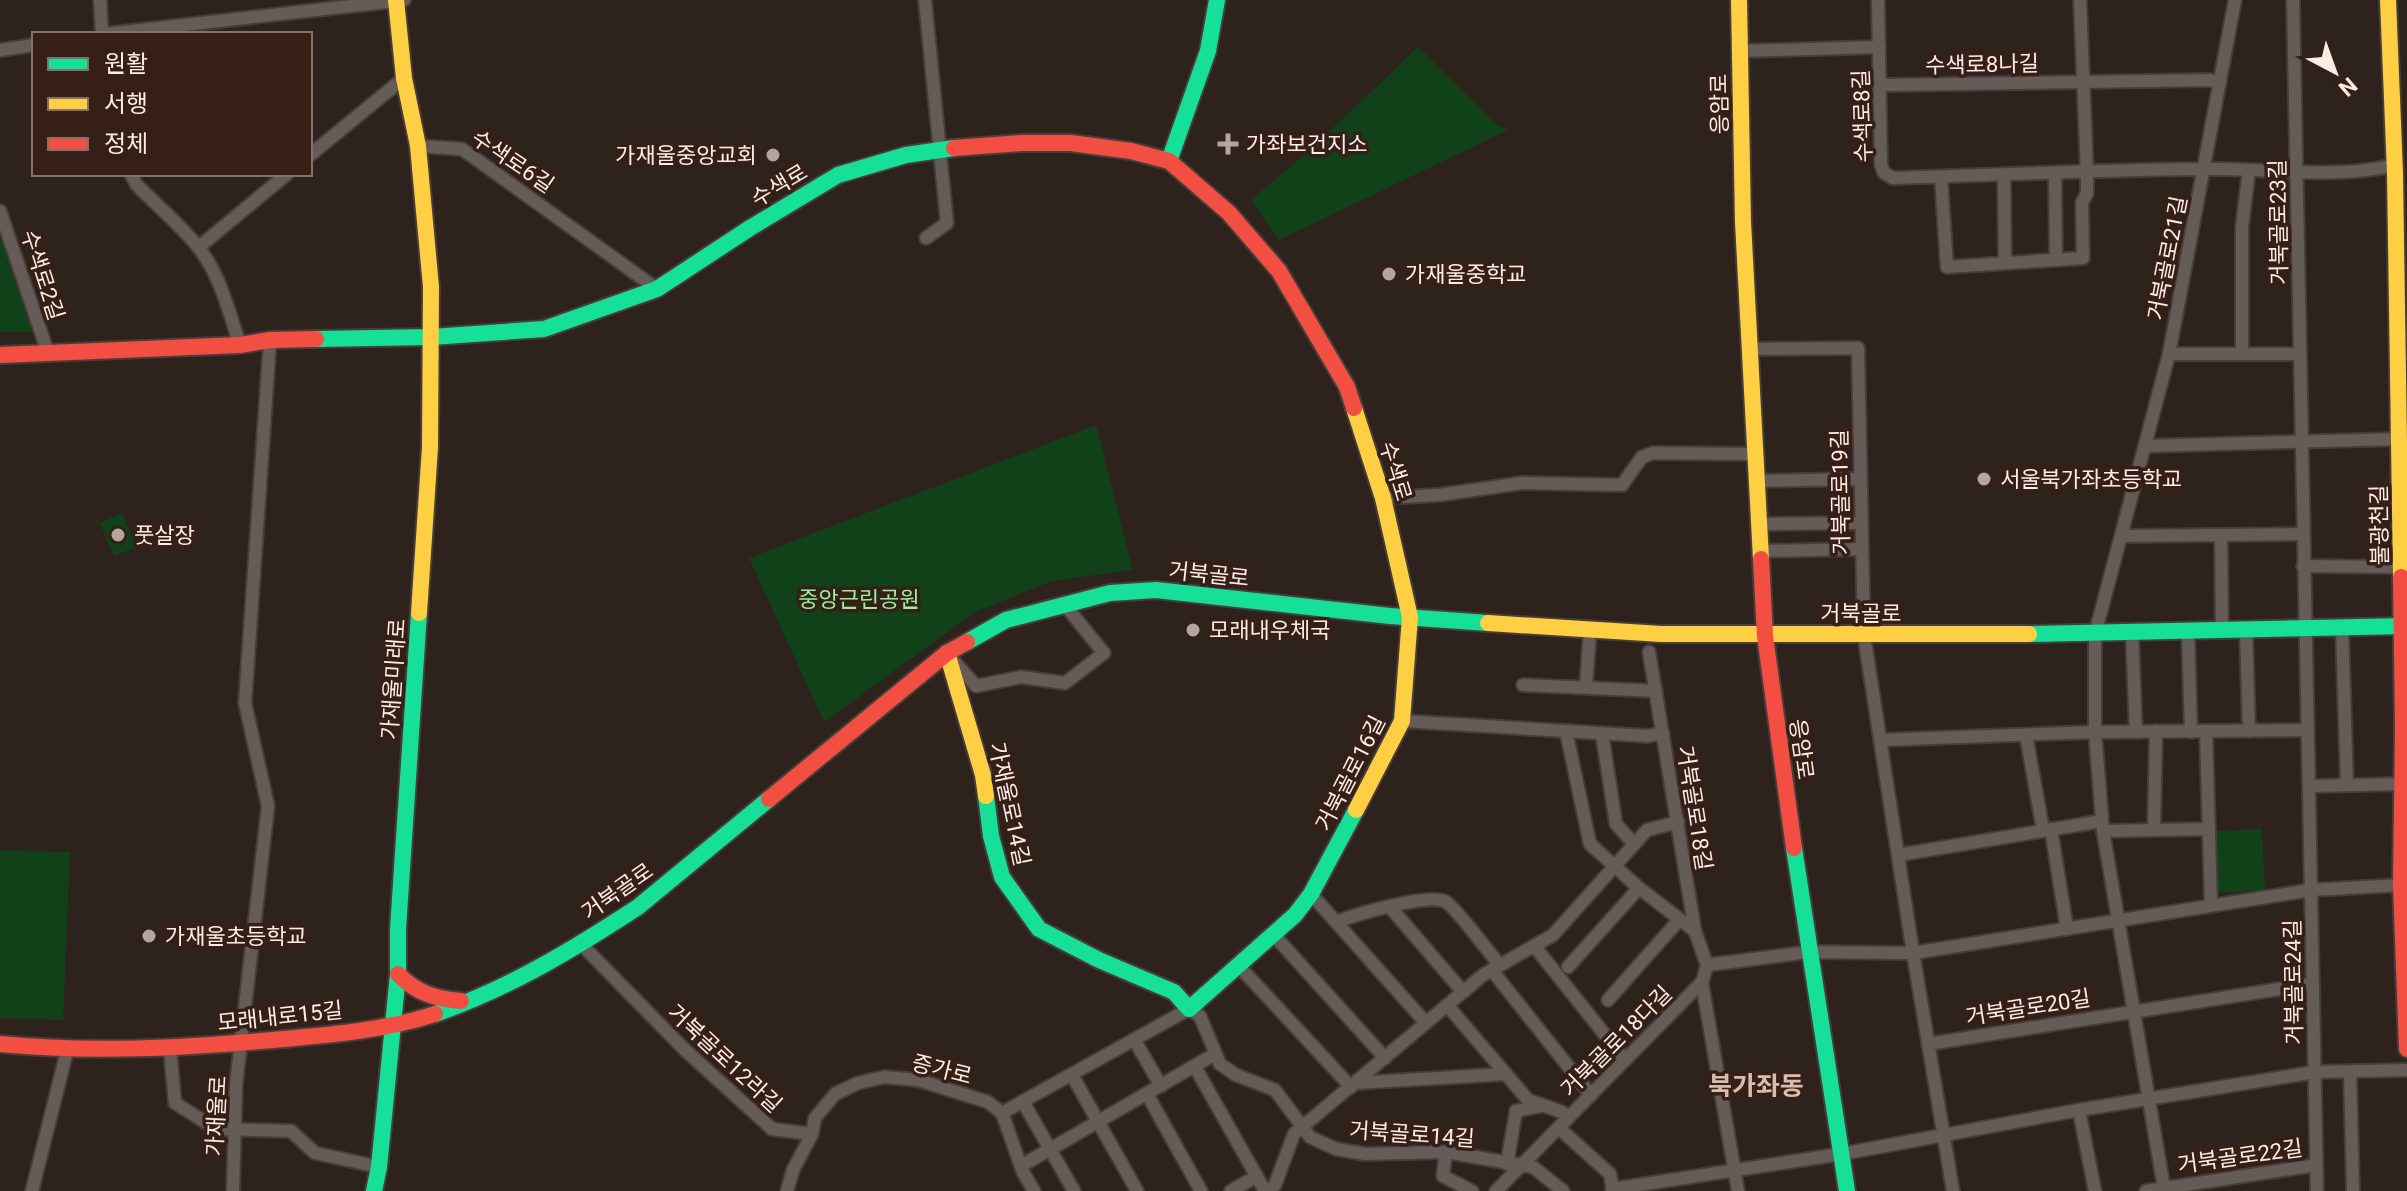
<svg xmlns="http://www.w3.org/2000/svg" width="2407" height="1191" viewBox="0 0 2407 1191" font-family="Roboto,'Noto Sans KR',sans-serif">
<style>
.green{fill:#104119}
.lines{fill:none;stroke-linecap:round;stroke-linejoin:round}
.street-casing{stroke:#473d39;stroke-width:16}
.fast-casing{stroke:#473d39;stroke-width:20}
.slow-casing{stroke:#473d39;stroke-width:20}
.jam-casing{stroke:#473d39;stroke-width:20}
.street{stroke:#655b57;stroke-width:12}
.fast{stroke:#16e098;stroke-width:16}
.slow{stroke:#ffcf43;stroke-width:16}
.jam{stroke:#f24e42;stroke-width:16}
.poi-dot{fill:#b4a5a0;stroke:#351f16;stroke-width:3}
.labels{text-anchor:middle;stroke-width:7;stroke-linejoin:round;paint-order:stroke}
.street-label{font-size:22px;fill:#fcece6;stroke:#351f16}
.poi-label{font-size:22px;fill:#fcece6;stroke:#351f16;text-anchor:start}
.park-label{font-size:22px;fill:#94f19e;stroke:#351f16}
.quarter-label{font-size:26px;font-weight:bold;fill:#d9bbb0;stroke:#351f16}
</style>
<rect width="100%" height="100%" fill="#2e221d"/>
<!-- green -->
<g class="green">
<path d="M1418 47 1496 124 1508 130 1279 240 1251 200 1309 151Z"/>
<path d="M0 240H12L43 332H0Z"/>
<path d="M1096 425 1133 570 1052 581 975 612 824 722 749 558Z"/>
<path d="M122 513 136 547 114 556 100 523Z"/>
<path d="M2262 829 2265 890 2218 893 2215 831Z"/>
<path d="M0 850 70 852 63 1020 0 1018Z"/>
</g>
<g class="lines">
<defs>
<g id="street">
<path d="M100 0 102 34"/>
<path d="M925 0 947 223 926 238"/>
<path d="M1878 0 1881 165 1884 173 1893 178C2001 175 2109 169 2217 169 2274 169 2340 179 2394 165"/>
<path d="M2293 0 2317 1191"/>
<path d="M105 34 404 0"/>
<path d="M0 50 34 45"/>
<path d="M1740 51 1879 47"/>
<path d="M1880 82 1886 85 2209 80 2220 82"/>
<path d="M418 146 462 149 657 289"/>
<path d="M310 155 404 78"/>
<path d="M131 174 136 184C156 205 180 224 198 247 220 274 229 312 240 345"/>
<path d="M2055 174 2056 260"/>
<path d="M2004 175 2005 263"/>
<path d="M1941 177 1947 267 2083 258 2082 203 2087 193V173L2080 0"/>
<path d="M0 211 48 353"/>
<path d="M199 247 287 174"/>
<path d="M1748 349 1858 348 1864 635 1913 953 1953 1191"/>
<path d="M2169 354H2300"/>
<path d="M2242 354V227L2249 170"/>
<path d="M2145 446 2399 439"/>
<path d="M1755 481 1860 479"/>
<path d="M1383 498 1439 495 1522 483 1622 485 1642 457 1653 453 1754 454"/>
<path d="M1758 524 1861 523"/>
<path d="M2221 535 2222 631"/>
<path d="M2122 536 2303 534"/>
<path d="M1760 551 1862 549"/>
<path d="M2303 566 2402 567"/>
<path d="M2342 628 2347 785"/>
<path d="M2246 630 2249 731"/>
<path d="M2188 631 2191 732"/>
<path d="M2132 633 2136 732"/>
<path d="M1649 652 1695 931 1707 965 1702 983 1738 1191"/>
<path d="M951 658 976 686 1021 677 1065 683 1104 653 1064 604"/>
<path d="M1523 685 1656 691"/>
<path d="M1586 687 1590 630"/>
<path d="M1402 721 1648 736 1663 733"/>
<path d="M1566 731 1590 844 1639 888 1695 931"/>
<path d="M2206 731 2211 904"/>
<path d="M1602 734 1616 824 1634 844"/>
<path d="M2026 735 2043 830"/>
<path d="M1880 740 2095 732 2308 730"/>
<path d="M2309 786 2402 784"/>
<path d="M2051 829 2067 929"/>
<path d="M2154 829 2156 731"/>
<path d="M2103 831 2209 829"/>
<path d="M1898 855 2102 821"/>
<path d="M1311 894 1426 1023"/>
<path d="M1390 907 1463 992"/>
<path d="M1336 922C1355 915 1430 892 1446 902 1457 909 1485 948 1496 960L1494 973 1591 1095"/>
<path d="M1273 934 1385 1058"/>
<path d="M580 943 684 1049 772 1129 812 1134"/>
<path d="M1535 947 1625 1060"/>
<path d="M1238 965 1351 1087"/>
<path d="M1707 965 1808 952 1913 953 2311 890 2401 885"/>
<path d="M1568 967 1639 888"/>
<path d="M1608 1000 1679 920"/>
<path d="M1447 1005 1528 1100 1562 1112 1568 1117"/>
<path d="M1135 1041 1161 1086"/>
<path d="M1928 1044 2305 985 2313 987"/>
<path d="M170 1049 175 1103 216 1129 291 1131 315 1153 379 1167"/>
<path d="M1195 1067 1265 1191"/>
<path d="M2350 1072 2353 1191"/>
<path d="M1072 1075 1137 1191"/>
<path d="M1355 1083 1506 1074"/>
<path d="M1147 1094 1201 1191"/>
<path d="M1023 1102 1074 1191"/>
<path d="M2079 1110 2095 1191"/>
<path d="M1002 1113 1189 1009 1200 1016 1220 1064 1236 1075 1275 1090 1310 1137 1336 1149 1365 1154 1446 1152 1533 1167 1563 1191"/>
<path d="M1559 1128 1610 1174 1613 1191"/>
<path d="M1446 1152 1443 1176 1472 1191"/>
<path d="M1507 1164 1516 1111 1541 1106"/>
<path d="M1021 1166 1215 1054"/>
<path d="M2164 1188 2103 831 2095 732V634L2169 354 2235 0"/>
<path d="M1612 1189 1841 1154 2079 1110 2315 1072 2407 1070"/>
<path d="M32 1191 67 1051"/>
<path d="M233 1191 236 1085 268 806 245 703 270 340"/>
<path d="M787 1191 793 1170 812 1134 815 1118 835 1094 858 1083 884 1077 918 1080 988 1102 1002 1113 1023 1172 1034 1191"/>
<path d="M1231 1191 1257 1176"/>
<path d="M1269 1191 1275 1185 1294 1134 1302 1127 1483 975 1553 935 1647 830 1678 822"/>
<path d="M1496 1191 1702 982"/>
<path d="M2146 1191 2316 1165"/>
</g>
<g id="fast">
<path d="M1169 161 1208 51 1217 0"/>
<path d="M316 339 431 337 544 329 657 289 750 228 838 175 906 155 954 148"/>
<path d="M2029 634 2407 626"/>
<path d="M967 642 1006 620 1110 593 1156 590 1390 616 1488 623"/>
<path d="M986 796 991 836 1002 877 1039 929 1099 960 1174 992 1189 1009 1295 915 1311 894 1356 810"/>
<path d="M1794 848 1847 1191"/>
<path d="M435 1014C508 989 574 949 638 907L769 799"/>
<path d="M374 1191 379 1167 398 974V929L419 613"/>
</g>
<g id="slow">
<path d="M396 0 404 78 418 146 431 287 430 447 419 613"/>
<path d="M1739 0 1743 222 1761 559"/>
<path d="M2388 0 2395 173 2401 577"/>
<path d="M1354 408 1383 498 1410 617 1402 721 1356 810"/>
<path d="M1488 623 1661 634H2029"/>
<path d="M947 653 983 775 986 796"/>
</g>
<g id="jam">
<path d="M954 148 1021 143H1071L1131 151 1169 161 1229 213 1279 271 1347 387 1354 408"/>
<path d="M0 355 240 345 270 340 316 339"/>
<path d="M1761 559 1765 636 1794 848"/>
<path d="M2401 577 2403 728 2401 885 2407 1049"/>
<path d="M769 799 947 653 967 642"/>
<path d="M398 974C416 993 436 999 461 1001"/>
<path d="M0 1044C92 1053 182 1048 273 1040 328 1035 383 1031 435 1014"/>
</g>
</defs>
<!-- street casing -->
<use href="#street" class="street-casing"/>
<!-- fast casing -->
<use href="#fast" class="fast-casing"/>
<!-- slow casing -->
<use href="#slow" class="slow-casing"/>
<!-- jam casing -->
<use href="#jam" class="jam-casing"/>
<!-- street -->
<use href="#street" class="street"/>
<!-- fast -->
<use href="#fast" class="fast"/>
<!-- slow -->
<use href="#slow" class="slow"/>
<!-- jam -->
<use href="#jam" class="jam"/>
</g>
<!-- markers -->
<g class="poi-dot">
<path d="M1224 132h8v8h8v8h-8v8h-8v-8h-8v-8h8z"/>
<circle cx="773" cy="155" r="8"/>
<circle cx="1389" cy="274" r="8"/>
<circle cx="1984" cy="479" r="8"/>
<circle cx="118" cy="535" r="8"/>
<circle cx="1193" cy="630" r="8"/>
<circle cx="149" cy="936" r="8"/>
</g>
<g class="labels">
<!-- street labels -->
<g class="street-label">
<text transform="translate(1982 64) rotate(-1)" y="8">수색로8나길</text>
<text transform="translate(1719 104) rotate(-91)" y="8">응암로</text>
<text transform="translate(1862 116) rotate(-92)" y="8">수색로8길</text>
<text transform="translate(513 161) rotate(34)" y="8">수색로6길</text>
<text transform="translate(779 185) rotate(-31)" y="8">수색로</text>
<text transform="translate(2278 222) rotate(-91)" y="8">거북골로23길</text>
<text transform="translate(2167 258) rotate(-79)" y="8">거북골로21길</text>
<text transform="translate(43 275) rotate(72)" y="8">수색로2길</text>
<text transform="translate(1396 471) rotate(73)" y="8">수색로</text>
<text transform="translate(1840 492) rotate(-91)" y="8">거북골로19길</text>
<text transform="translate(2379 525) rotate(-91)" y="8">불광천길</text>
<text transform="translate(1209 574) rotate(6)" y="8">거북골로</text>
<text x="1861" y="621">거북골로</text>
<text transform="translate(393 679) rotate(-86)" y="8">가재울미래로</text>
<text transform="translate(1802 749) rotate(82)" y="8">응암로</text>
<text transform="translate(1350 773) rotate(-63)" y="8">거북골로16길</text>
<text transform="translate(1010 804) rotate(78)" y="8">가재울로14길</text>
<text transform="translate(1695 808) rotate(81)" y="8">거북골로18길</text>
<text transform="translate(617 891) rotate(-35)" y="8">거북골로</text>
<text transform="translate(2293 982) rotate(-91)" y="8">거북골로24길</text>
<text transform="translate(2028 1007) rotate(-9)" y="8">거북골로20길</text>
<text transform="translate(280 1016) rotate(-6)" y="8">모래내로15길</text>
<text transform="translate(1616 1041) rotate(-45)" y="8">거북골로18다길</text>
<text transform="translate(725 1058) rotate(43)" y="8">거북골로12라길</text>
<text transform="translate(942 1069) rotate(14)" y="8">증가로</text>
<text transform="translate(216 1116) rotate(-87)" y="8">가재울로</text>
<text transform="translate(1412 1134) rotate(4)" y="8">거북골로14길</text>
<text transform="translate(2240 1156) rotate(-8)" y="8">거북골로22길</text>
</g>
<!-- poi labels -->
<g class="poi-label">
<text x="1246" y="152">가좌보건지소</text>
<text x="757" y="163" text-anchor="end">가재울중앙교회</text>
<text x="1405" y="282">가재울중학교</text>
<text x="2000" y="487">서울북가좌초등학교</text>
<text x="134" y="543">풋살장</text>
<text x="1209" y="638">모래내우체국</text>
<text x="165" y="944">가재울초등학교</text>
</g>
<!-- park labels -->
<g class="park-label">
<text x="859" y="607">중앙근린공원</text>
</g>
<!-- quarter labels -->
<g class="quarter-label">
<text x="1756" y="1095">북가좌동</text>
</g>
</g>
<!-- legend -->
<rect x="32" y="32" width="280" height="144" fill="#351f16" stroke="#857169" stroke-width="2"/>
<rect x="48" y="58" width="40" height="12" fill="#16e098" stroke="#857169" stroke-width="2"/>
<text x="104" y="72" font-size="24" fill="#fcece6">원활</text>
<rect x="48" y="98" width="40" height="12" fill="#ffcf43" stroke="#857169" stroke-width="2"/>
<text x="104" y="112" font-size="24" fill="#fcece6">서행</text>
<rect x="48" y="138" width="40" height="12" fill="#f24e42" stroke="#857169" stroke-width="2"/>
<text x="104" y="152" font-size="24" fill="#fcece6">정체</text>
<!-- north arrow -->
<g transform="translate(2335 72) rotate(139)" stroke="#351f16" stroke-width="6" paint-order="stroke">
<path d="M0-6L14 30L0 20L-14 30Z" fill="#fcece6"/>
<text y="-12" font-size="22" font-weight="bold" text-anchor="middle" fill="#fcece6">N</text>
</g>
</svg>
